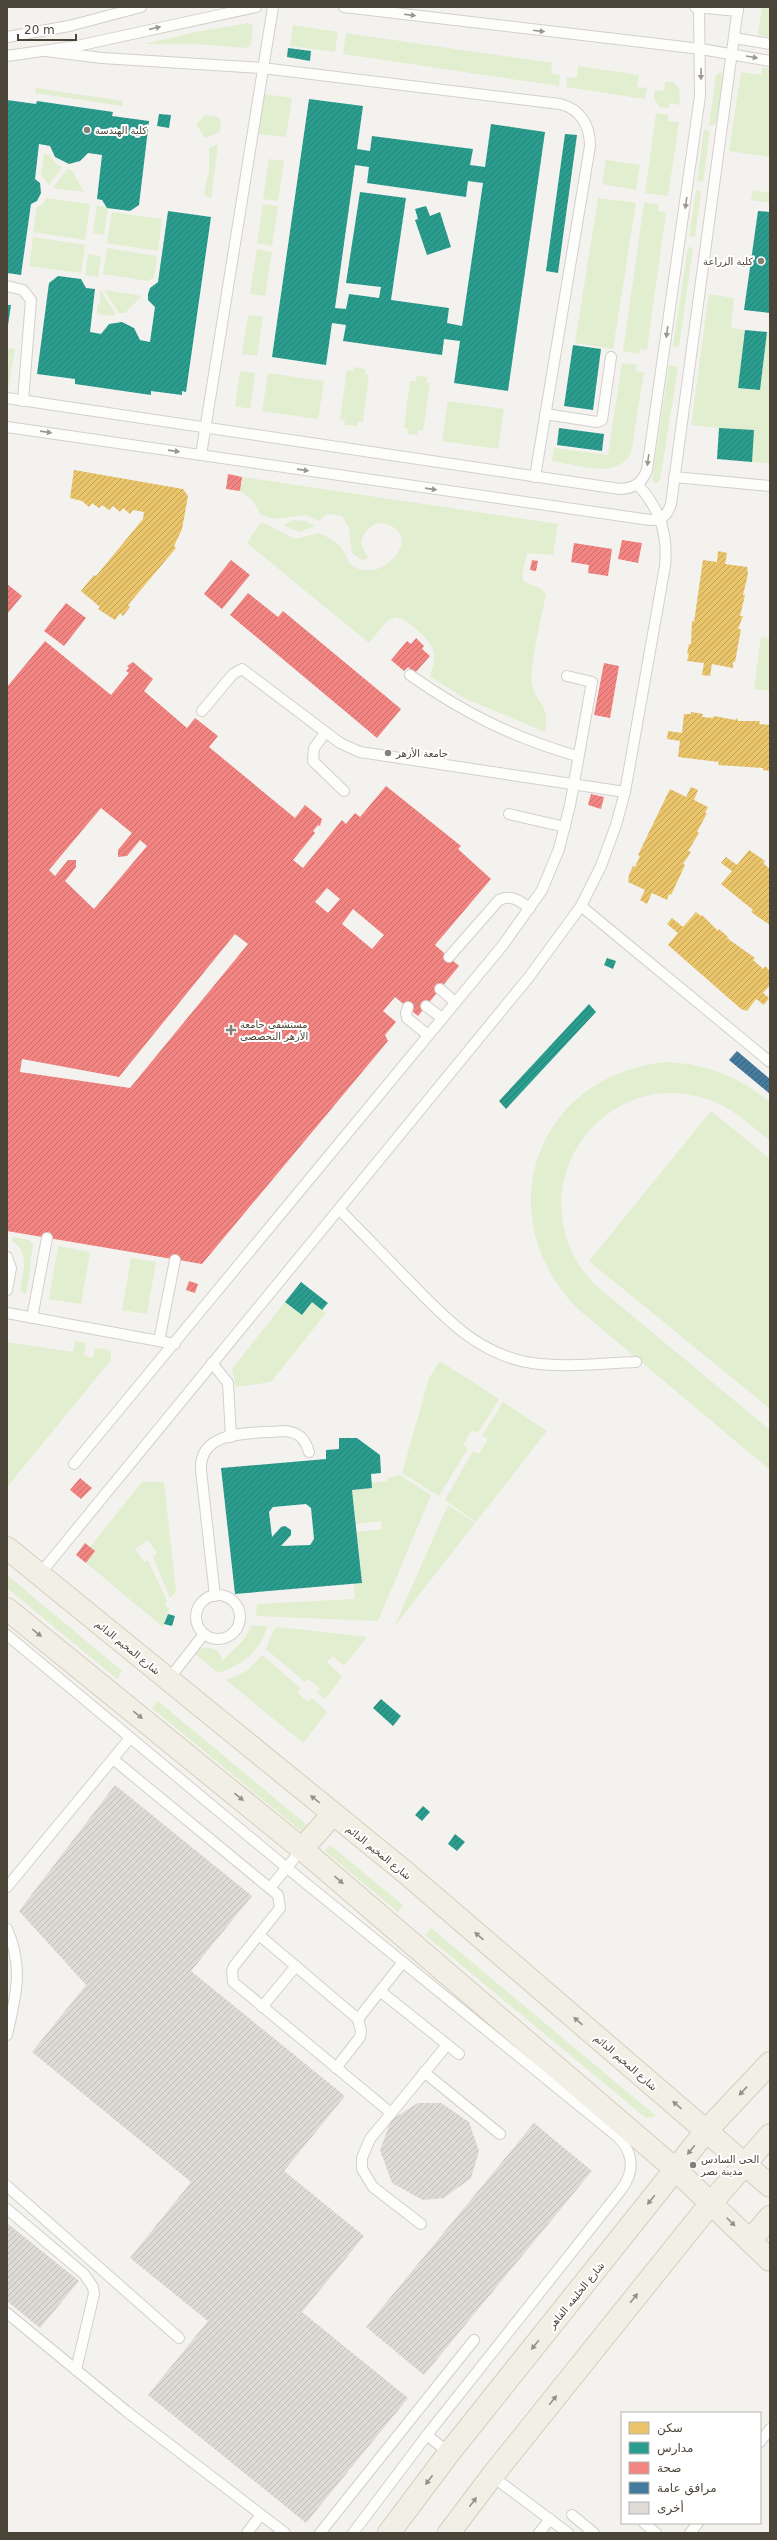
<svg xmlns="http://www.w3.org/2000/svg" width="777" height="2540" viewBox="0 0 777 2540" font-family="'DejaVu Sans',Vazirmatn,sans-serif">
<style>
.green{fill:#e1eecf}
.homes{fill:url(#homes-hatch)}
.schools{fill:url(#schools-hatch);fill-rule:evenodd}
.health{fill:url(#health-hatch);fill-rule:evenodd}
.public{fill:url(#public-hatch)}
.building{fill:url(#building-hatch)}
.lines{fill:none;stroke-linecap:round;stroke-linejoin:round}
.lane-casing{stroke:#d2d0cb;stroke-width:12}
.primary-casing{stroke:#d6cebb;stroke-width:24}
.lane{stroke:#fdfdfc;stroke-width:10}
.primary{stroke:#f2efe6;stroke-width:22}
.oneway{fill:#9b9791}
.oneway2{fill:#969187}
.poi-dot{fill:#868178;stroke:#fff;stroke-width:1.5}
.labels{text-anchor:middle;stroke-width:4;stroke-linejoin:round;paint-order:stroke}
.poi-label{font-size:10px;fill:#4b4439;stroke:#fff;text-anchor:start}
.street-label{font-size:10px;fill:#4b4439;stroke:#fff}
</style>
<defs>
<pattern id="homes-hatch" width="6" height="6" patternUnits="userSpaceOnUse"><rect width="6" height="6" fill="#e9c46a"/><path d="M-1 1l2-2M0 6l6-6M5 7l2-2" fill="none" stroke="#bfa158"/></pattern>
<pattern id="schools-hatch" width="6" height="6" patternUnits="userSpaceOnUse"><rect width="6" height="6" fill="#2a9d8f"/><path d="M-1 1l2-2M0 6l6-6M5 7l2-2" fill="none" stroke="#268276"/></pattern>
<pattern id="health-hatch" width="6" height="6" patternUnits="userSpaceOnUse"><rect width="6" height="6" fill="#f28482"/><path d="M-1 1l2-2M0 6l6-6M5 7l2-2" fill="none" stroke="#c66e6b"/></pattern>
<pattern id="public-hatch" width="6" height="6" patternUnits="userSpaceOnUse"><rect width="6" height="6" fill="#457b9d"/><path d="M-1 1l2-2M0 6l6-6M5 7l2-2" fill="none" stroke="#39617a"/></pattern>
<pattern id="building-hatch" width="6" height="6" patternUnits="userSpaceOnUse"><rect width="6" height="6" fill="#dedbd6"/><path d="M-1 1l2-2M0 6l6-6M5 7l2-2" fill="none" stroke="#c0bdb8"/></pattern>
</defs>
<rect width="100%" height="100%" fill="#f4f2ee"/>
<!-- green -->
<g class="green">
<path d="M762 7H770V37L758 35Z"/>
<path d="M249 23 253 26 251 44 247 48 195 44H144L196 32Z"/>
<path d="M293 25 338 32 335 52 290 46Z"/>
<path d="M346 33 552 63 551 74 560 75 559 86 343 54Z"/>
<path d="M578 66 639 75 637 87 647 88 645 99 566 87 567 77 577 78Z"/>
<path d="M762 67 770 69V157L729 151 741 72 761 75Z"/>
<path d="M721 72 723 77 716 123 712 126 709 124 716 75Z"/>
<path d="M665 82H673L679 88 680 105 670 103 669 108 660 107 654 99 655 90 664 91Z"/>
<path d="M36 88 123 101 122 106 35 93Z"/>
<path d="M264 94 292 98 286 137 258 134Z"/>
<path d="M656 113 668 115V121L679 122 668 196 645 193Z"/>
<path d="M205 115 218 117 221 121 220 132 205 138 196 124Z"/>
<path d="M704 130 710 131 703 182 697 181Z"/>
<path d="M218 144 211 199 204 194 209 171V148Z"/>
<path d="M44 154 50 155 56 164 62 167 49 185 41 175Z"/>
<path d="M269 159 284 161 278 201 263 199Z"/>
<path d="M606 160 640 165 636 190 602 184Z"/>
<path d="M67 169 72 170 84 192 53 188Z"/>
<path d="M696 190 701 191 695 237 689 236Z"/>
<path d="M753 190 770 193V203L751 200Z"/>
<path d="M46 198 90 204 85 240 33 232 37 207 43 204Z"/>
<path d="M598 198 636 203 613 349 575 343Z"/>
<path d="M644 203 659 204 658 211 666 212 647 350 640 349 639 354 623 351Z"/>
<path d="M263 204 278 206 272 246 257 243Z"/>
<path d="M97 206 108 207 104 235 93 233Z"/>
<path d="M112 212 162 219 158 251 107 243Z"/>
<path d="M33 237 85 245 81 273 29 266Z"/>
<path d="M688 247 693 248 679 347 673 346Z"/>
<path d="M107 248 157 256 154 277 148 281 103 274Z"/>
<path d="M257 249 272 252 265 296 250 294Z"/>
<path d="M88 254 101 256 98 277 85 275Z"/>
<path d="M100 290 101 291 116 314 112 316 97 314V305H100Z"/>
<path d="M104 290 142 296 125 313H119Z"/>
<path d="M709 294 734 298 731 328 745 330 739 388 760 390 767 332 770 333V463L752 462 719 428 691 425Z"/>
<path d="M248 315 263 317 257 356 242 354Z"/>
<path d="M7 348 15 349 8 390H7Z"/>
<path d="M622 363 637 365 636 371 644 372 631 453C617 481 577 464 552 461L554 448 608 455Z"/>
<path d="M669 365 678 367 660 480 656 484 652 480Z"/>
<path d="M354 367 366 369 365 374H369L363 422H358L357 426 344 425 345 420 340 419 347 370 353 371Z"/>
<path d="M240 371 255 373 250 409 235 406Z"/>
<path d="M268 373 324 381 318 419 262 411Z"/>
<path d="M416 376 427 377 426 383H430L423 431 418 430 417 435 407 434 408 429 404 428 410 381H416Z"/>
<path d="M448 401 504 409 498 449 442 441Z"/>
<path d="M242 477 558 524 553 555 527 553 522 575 524 582 542 589 546 595C542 613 529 669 532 684 536 706 550 701 545 732L464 698 430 676C432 669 435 661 434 654 432 639 410 622 397 617L387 621 369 643 247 543 260 524 264 523 295 539 319 533C324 535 337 542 340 546 349 559 348 571 371 570 393 568 417 537 389 525 375 519 363 530 361 544L368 558 362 560 352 553 349 528 342 516 328 514 318 521 305 515 276 519 261 515 252 500 240 491Z"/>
<path d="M294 520 305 521 315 526 299 532 283 525Z"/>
<path d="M761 637 770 638V691L754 689Z"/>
<path d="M667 1062C707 1064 739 1077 770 1102V1141C750 1125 732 1107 707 1099 621 1070 541 1151 566 1237 571 1255 582 1270 594 1284L770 1430V1470L578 1309C486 1216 536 1074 667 1062Z"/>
<path d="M711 1111 770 1159V1409L589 1261Z"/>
<path d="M13 1237 29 1240 33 1244 27 1291 25 1294 20 1291C22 1274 31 1252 12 1241Z"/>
<path d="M58 1246 90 1252 81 1304 49 1299Z"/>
<path d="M131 1258 156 1262 147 1314 122 1310Z"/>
<path d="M285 1302 302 1315 312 1302 326 1313 271 1382 236 1387 232 1369Z"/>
<path d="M75 1341 86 1343 84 1356 93 1358 95 1348 106 1349 111 1352V1360L7 1487V1342L73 1352Z"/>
<path d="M440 1361 499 1399 478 1433 472 1430 463 1445 468 1448 439 1496 402 1473 429 1378Z"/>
<path d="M503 1402 547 1431 476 1522 445 1500 473 1451 479 1454 488 1439 482 1436Z"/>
<path d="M400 1475 431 1495 378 1621 256 1616 257 1604 355 1599 354 1584 362 1583 357 1532 382 1529 381 1521 356 1524 352 1490 372 1488V1483L387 1481V1478Z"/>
<path d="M142 1482H164L176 1592 170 1598 153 1557 157 1553 148 1540 135 1549 144 1562 148 1560 167 1601 165 1605 169 1609 163 1627 86 1563 95 1551 90 1547Z"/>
<path d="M448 1505 475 1523 394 1627Z"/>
<path d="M7 1575 122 1671 117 1679 7 1588Z"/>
<path d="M252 1625 267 1626C260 1653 243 1664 218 1673L194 1653C201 1646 209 1647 217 1650L223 1660 243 1641Z"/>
<path d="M275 1627 288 1628 367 1637 344 1666 333 1656 327 1662 342 1677 325 1699 317 1692 320 1688 308 1679 305 1682 266 1649Z"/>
<path d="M262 1655 300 1688 297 1692 308 1702 312 1698 327 1712 303 1743 226 1680 247 1671Z"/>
<path d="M158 1701 307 1825 301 1831 152 1708Z"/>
<path d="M330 1845 403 1905 398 1912 325 1851Z"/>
<path d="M431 1928 656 2116 646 2118 425 1935Z"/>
</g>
<!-- homes -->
<g class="homes">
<path d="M74 470 183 489 188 496 182 529 174 546 176 548 128 605 130 607 123 616 120 613 115 620 98 609 100 607 81 591 94 575 96 576 143 519 144 512 133 510 130 514 123 508 120 512 113 506 109 510 102 505 99 508 92 503 89 507 82 501 70 498Z"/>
<path d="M718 551 727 553 725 564 747 567 748 574 743 595H745L740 616H743L738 629H741L735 662H733V668L712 664 710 676 702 675 704 663 687 661 689 654H687L689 644H691L692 621 694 622 703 560 717 562Z"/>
<path d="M691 712 703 714 702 717 713 718 714 716 735 720 737 718 738 721H760L759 724 770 725V771L763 770V768L718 765 719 762 678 757 680 741 667 739 668 731 682 733 684 714H691Z"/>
<path d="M691 787 698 790 694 800 708 807 705 813H707L697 832 699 833 688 851 691 852 683 864 685 865 671 895 669 894 667 900 652 893 647 904 640 900 645 890 628 882 629 875 633 866 635 867 640 856 638 855 670 789 686 797Z"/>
<path d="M749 850 765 861 763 863 770 869V925L751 912 753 910 721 884 732 871 721 863 726 857 737 865Z"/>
<path d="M696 912 701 916 702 915 718 931 719 929 728 937 727 938 755 958 753 960 763 969 765 966 770 971V985L763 993 769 998 764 1005 756 999 747 1011 741 1009 668 945 678 933 667 924 672 918 683 927Z"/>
</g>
<!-- schools -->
<g class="schools">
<path d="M288 48 311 51 310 61 287 57Z"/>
<path d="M309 99 363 106 357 149 370 151 372 136 473 149 470 165 485 167 491 124 545 132 508 391 454 383 460 341 444 339 442 355 343 341 346 325 332 323 326 365 272 357ZM355 165 369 167 367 183 466 197 468 181 483 183 462 326 447 323 449 308 391 300 406 198 360 192 346 283 381 287 379 298 349 294 346 309 335 308Z"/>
<path d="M7 100 36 104 37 101 113 112 112 116 149 121 139 205 130 211 107 208 102 200 97 199 102 155 88 153 80 161 69 164 55 157 50 146 39 144 35 179 40 183 41 193 37 201 31 204 21 275 7 273Z"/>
<path d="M159 114 171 115 169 128 157 126Z"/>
<path d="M565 134 577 135 558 273 546 271Z"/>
<path d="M426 206 430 216 440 212 451 247 427 255 415 220 418 219 415 209Z"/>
<path d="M168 211 211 217 186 392 182 391V395L151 391V395L75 384V379L37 374 49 283 58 276 81 279 86 288 95 289 90 332 101 334 109 324 122 322 134 328 140 340 150 342 155 307 148 300V294L150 288 158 282Z"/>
<path d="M758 211 770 212V313L744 310Z"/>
<path d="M7 305H11L8 325H7Z"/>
<path d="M745 330 767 332 760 390 738 388Z"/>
<path d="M573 345 601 349 593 410 564 406Z"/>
<path d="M559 428 604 434 602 451 557 445Z"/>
<path d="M719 428 754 430 752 462 717 459Z"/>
<path d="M607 958 616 961 613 969 604 965Z"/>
<path d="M589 1004 596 1012 506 1109 499 1101Z"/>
<path d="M301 1282 328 1303 322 1310 312 1302 302 1315 285 1302Z"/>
<path d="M339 1438H357L380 1455 381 1473 371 1474 372 1488 352 1490 362 1583 235 1594 221 1468 326 1459V1450L339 1449ZM306 1504 311 1508 314 1539 310 1545 281 1546 291 1535V1530L285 1526 281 1527 272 1537 269 1512 273 1507Z"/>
<path d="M168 1614 175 1616 172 1626 164 1624Z"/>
<path d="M381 1699 401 1716 393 1726 373 1708Z"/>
<path d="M423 1806 430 1812 422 1821 415 1815Z"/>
<path d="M455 1834 465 1842 457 1851 448 1844Z"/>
</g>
<!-- health -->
<g class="health">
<path d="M228 474 242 477 240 491 226 489Z"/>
<path d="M622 540 642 543 638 563 618 559Z"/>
<path d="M574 543 612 549 608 576 588 573 589 565 571 562Z"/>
<path d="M231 560 250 575 222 609 204 594Z"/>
<path d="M532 560 538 561 536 571 530 570Z"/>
<path d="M7 584 22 596 7 614Z"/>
<path d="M248 593 278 617 283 611 401 709 377 738 230 615Z"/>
<path d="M66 603 86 618 64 646 44 631Z"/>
<path d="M416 638 424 646 422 649 430 656 415 673 408 667 404 671 391 660 407 641 411 644Z"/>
<path d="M45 641 111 695 129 673 126 671 129 668 127 666 133 662 153 679 144 691 187 728 195 718 218 736 209 747 295 818 305 805 322 819 320 826 318 825 313 831 315 833 293 860 303 868 342 820 346 824 355 813 360 817 386 786 461 846 458 849 491 879 435 945 459 966 418 1016 395 997 383 1011 396 1022 385 1035 388 1041 202 1264 7 1231V687ZM101 808 132 833 118 850V857L127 856 140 840 147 846 94 909 65 881 76 867V860H68L55 876 49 870ZM327 888 340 899 328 913 315 902ZM353 909 384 935 372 949 342 924ZM235 934 248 944 130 1088 20 1072 22 1059 119 1077Z"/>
<path d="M604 663 619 666 610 718 594 715Z"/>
<path d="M591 794 604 797 601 809 588 805Z"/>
<path d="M189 1281 198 1284 195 1293 186 1290Z"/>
<path d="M80 1478 92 1488 81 1499 70 1490Z"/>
<path d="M85 1543 95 1551 86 1563 76 1555Z"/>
</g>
<!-- public -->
<path class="public" d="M737 1051 770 1079V1094L729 1060Z"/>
<!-- building -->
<g class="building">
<path d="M115 1785 252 1896 191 1971 345 2096 284 2171 364 2236 302 2312 408 2398 306 2523 148 2395 208 2321 130 2258 191 2182 32 2052 86 1985 19 1911Z"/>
<path d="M418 2103H441L469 2122 479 2151 471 2178 444 2198 423 2200 392 2183 380 2150 391 2120Z"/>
<path d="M534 2123 592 2171 424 2375 366 2327Z"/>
<path d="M7 2223 79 2281 40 2328 7 2301Z"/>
</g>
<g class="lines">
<defs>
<g id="lane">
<path d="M344 7 701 49 770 61"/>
<path d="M695 7 738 11"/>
<path d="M7 37 69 26 141 7"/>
<path d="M734 38 770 44"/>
<path d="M46 51 102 58 262 68 560 104C581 109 590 126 590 146L535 477"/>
<path d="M7 56 77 46 256 7"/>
<path d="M7 286 23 290 31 300 23 401"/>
<path d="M7 398 620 489C635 488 642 483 647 470L700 96 699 7"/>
<path d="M545 414 597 422 602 420 611 357"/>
<path d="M7 427 650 520C662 520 667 516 671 504L738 7"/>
<path d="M201 455 273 7"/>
<path d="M674 477 770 486"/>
<path d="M410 675C464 713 514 738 577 756"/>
<path d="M202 711 233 674 242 669 340 743 360 752 625 792"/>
<path d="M325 733 314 748 313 761 344 791"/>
<path d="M509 814 565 827"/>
<path d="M581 906 770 1062"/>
<path d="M449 957 499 900C512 894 519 901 530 908"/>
<path d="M440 989 455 1002"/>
<path d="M426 1006 442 1018"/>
<path d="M408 1007 406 1013 407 1018 428 1035"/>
<path d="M339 1209C361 1232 384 1255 407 1279 443 1316 478 1355 532 1363 566 1368 602 1363 636 1362"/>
<path d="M7 1257 11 1268 7 1290"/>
<path d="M7 1313 175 1344"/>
<path d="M32 1318 47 1238"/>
<path d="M159 1341 175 1260"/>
<path d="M212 1363 228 1383 231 1437"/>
<path d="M74 1464 503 945 542 890 559 849 570 805 592 682 567 676"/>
<path d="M39 1575 529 977 581 906 601 866 616 825 625 792 665 566C668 534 660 509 638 485"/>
<circle cx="218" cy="1617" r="22"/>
<path d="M215 1596 201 1470C199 1428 254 1434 284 1431 298 1432 305 1438 309 1452"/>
<path d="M7 1635 287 1868 618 2137C634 2154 635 2171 621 2190L427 2435 353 2533"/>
<path d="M168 1680 204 1634"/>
<path d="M113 1759 278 1895 280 1908 234 1966 232 1971 233 1982 391 2113"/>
<path d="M7 1887 130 1738"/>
<path d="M270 1888 302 1849"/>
<path d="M7 1929C24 1967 16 1995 7 2035"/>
<path d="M259 1935 358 2019 361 2031 360 2037 336 2068"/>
<path d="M380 1991 459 2054"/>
<path d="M262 2007 296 1966"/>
<path d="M358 2019 403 1962"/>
<path d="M424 2072 500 2134"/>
<path d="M7 2186 179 2338"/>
<path d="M7 2209 84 2274 93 2287 94 2294 76 2370"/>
<path d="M421 2224 373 2187 362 2169V2158L370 2139 447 2045"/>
<path d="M7 2313 126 2411 285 2533"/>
<path d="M427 2435 449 2453"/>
<path d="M760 2442 770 2429"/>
<path d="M492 2476 568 2533"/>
<path d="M572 2515 594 2533"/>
<path d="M644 2523 656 2533"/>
<path d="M247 2533 260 2516"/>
<path d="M320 2533 474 2340"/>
<path d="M539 2533 550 2519"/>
<path d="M690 2533 698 2523"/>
</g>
<g id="primary">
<path d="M7 1548 405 1872 770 2186"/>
<path d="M7 1609 302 1849 675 2169 770 2260"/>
<path d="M302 1849 333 1814"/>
<path d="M750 2241 770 2217"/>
<path d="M389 2533 449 2453 706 2131 770 2063"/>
<path d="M449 2533 492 2476 711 2203 770 2135"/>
</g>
</defs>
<!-- lane casing -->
<use href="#lane" class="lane-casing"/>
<!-- primary casing -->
<use href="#primary" class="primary-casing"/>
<!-- lane -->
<use href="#lane" class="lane"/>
<!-- primary -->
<use href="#primary" class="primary"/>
</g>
<!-- one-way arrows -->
<defs><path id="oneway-solid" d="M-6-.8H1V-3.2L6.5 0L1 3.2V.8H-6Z"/></defs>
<g class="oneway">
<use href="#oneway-solid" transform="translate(410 15) rotate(7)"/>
<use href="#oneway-solid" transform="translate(155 28) rotate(-13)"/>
<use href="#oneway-solid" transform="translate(539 31) rotate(7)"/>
<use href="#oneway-solid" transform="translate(752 57) rotate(10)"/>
<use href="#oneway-solid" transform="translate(701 74) rotate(91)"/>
<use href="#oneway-solid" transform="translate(686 203) rotate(98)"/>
<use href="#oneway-solid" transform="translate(667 332) rotate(98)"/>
<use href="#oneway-solid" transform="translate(46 432) rotate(8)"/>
<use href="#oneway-solid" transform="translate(174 451) rotate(8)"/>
<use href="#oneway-solid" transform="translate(648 460) rotate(98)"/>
<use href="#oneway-solid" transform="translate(303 470) rotate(8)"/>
<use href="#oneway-solid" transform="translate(431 489) rotate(8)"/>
</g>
<g class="oneway2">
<use href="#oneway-solid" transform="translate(37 1633) rotate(39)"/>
<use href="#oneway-solid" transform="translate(138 1715) rotate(39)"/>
<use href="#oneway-solid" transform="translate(239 1797) rotate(39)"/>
<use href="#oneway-solid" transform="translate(315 1799) rotate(-141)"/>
<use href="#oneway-solid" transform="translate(339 1880) rotate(41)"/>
<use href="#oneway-solid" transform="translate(479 1936) rotate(-139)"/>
<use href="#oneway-solid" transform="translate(578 2021) rotate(-139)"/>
<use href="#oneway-solid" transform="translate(743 2091) rotate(133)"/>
<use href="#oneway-solid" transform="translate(677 2105) rotate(-139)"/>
<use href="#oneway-solid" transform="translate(691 2150) rotate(129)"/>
<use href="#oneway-solid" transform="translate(651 2200) rotate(129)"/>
<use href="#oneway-solid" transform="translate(731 2222) rotate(45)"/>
<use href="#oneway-solid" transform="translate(634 2298) rotate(-51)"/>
<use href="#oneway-solid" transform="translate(535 2345) rotate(129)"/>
<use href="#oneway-solid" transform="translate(553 2400) rotate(-51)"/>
<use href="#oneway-solid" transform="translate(429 2480) rotate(127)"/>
<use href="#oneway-solid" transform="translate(473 2502) rotate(-53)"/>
</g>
<!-- markers -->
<g class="poi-dot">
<circle cx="87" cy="130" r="4"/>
<circle cx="761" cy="261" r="4"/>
<circle cx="388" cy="753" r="4"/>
<path d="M229 1024h4v4h4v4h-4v4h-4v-4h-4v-4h4z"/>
<circle cx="693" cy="2165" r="4"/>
</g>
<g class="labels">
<!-- poi labels -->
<g class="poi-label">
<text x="95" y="134">كلية الهندسة</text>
<text x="753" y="265" text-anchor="end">كلية الزراعة</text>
<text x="396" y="757">جامعة الأزهر</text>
<text x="240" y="1028">مستشفى جامعة<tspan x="240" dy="12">الأزهر التخصصى</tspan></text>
<text x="701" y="2163">الحى السادس<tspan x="701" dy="12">مدينة نصر</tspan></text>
</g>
<!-- street labels -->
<g class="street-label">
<text transform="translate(128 1647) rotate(39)" y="4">شارع المخيم الدائم</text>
<text transform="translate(379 1852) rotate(39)" y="4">شارع المخيم الدائم</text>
<text transform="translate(626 2062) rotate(41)" y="4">شارع المخيم الدائم</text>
<text transform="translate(576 2295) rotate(-51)" y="4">شارع الخليفه القاهر</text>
</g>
</g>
<!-- border -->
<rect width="777" height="2540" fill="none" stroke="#4b4439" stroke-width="16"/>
<!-- legend -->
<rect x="621" y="2412" width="140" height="112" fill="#ffffff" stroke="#b7b4b0"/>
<rect x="629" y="2422" width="20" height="12" fill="#e9c46a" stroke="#b7b4b0"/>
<text x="657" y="2432" font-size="12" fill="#4b4439">سكن</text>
<rect x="629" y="2442" width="20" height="12" fill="#2a9d8f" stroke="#b7b4b0"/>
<text x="657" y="2452" font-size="12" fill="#4b4439">مدارس</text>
<rect x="629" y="2462" width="20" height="12" fill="#f28482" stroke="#b7b4b0"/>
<text x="657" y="2472" font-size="12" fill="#4b4439">صحة</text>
<rect x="629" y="2482" width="20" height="12" fill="#457b9d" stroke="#b7b4b0"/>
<text x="657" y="2492" font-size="12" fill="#4b4439">مرافق عامة</text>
<rect x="629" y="2502" width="20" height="12" fill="#dedbd6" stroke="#b7b4b0"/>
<text x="657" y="2512" font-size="12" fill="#4b4439">أخرى</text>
<!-- scale -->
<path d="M18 34v6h58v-6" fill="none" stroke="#4b4439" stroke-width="2"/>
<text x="24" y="34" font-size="12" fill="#4b4439" stroke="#ffffff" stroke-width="3" paint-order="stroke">20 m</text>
</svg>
